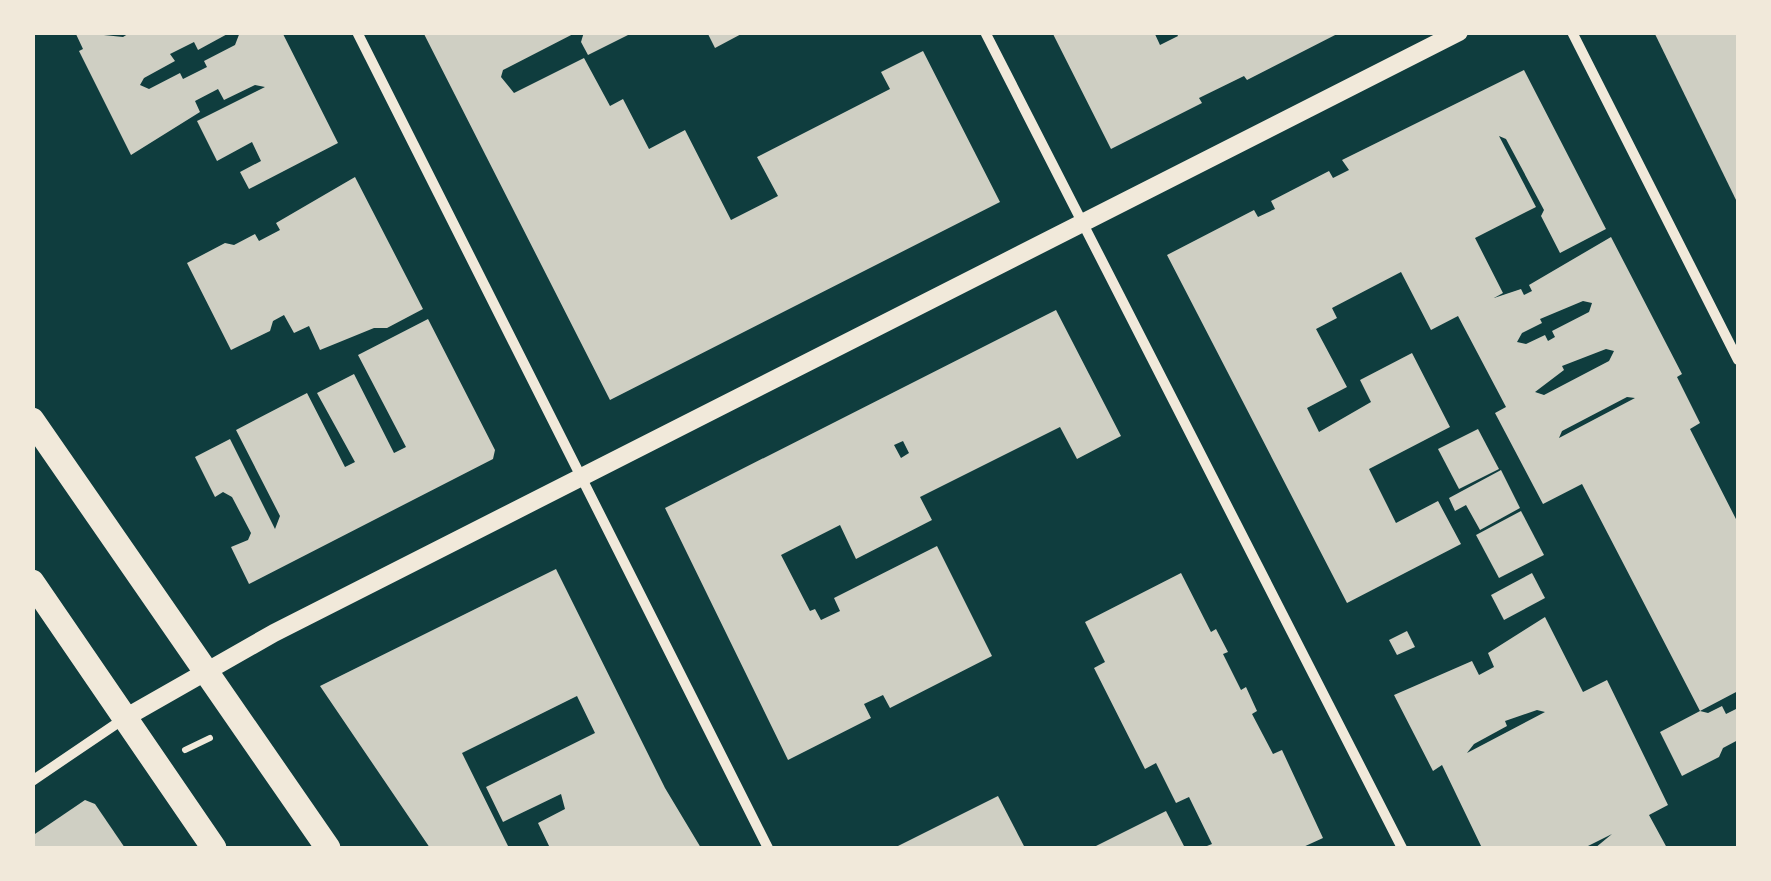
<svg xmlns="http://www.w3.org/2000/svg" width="1771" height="881" viewBox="0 0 1771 881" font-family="'Open Sans',sans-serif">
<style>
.building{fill:#cfcfc3;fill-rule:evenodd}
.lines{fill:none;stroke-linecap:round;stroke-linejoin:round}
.path{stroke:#f1e9da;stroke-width:6}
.minor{stroke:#f1e9da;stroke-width:10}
.tertiary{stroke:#f1e9da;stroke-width:18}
.primary{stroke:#f1e9da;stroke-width:25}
</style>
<rect width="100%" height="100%" fill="#0f3d3e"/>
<!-- building -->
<g class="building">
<path d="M75 32 123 37 131 32H231L198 50 194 42 170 54 175 61 144 78 140 85 149 89 180 73 183 79 207 67 204 61 235 45 240 32H282L338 143 249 189 240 172 261 161 252 142 217 161 197 121 265 87 255 85 224 100 218 89 195 101 200 112 131 155 79 51 83 49Z"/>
<path d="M423 32H577L503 70 501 77 514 93 584 58 610 106 623 99 649 149 685 130 731 220 778 196 757 157 890 89 881 72 923 51 1000 202 610 400Z"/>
<path d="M584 32H634L588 55 581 42Z"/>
<path d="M707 32H745L715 48Z"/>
<path d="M1052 32H1154L1160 45 1178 36 1176 32H1341L1247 80 1244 76 1199 98 1202 103 1111 149Z"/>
<path d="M1654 32H1738V204Z"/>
<path d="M1524 70 1606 229 1560 253 1541 216 1544 210 1506 139 1499 136 1536 207 1475 238 1503 293 1494 298 1521 289 1524 295 1532 291 1529 285 1611 237 1682 374 1677 377 1700 423 1690 429 1738 523V691L1700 711 1708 713 1722 706 1726 714 1738 708V740L1723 748 1719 757 1682 776 1660 732 1700 711 1582 484 1543 504 1495 413 1506 407 1458 316 1431 330 1401 272 1332 308 1337 318 1316 329 1347 387 1307 408 1319 432 1371 402 1360 380 1412 353 1450 427 1369 469 1396 523 1438 501 1461 544 1347 603 1167 255 1254 210 1258 217 1275 209 1271 201 1329 171 1333 178 1349 170 1342 160ZM1583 301 1592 303 1589 312 1552 331 1555 337 1548 341 1545 335 1526 344 1517 342 1522 333 1542 323 1540 319ZM1606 349 1614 351 1609 361 1544 395 1535 392 1564 370 1562 366ZM1627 397 1635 398 1559 438 1562 431Z"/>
<path d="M355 177 423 309 387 328H374L320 350 309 326 294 333 284 315 273 321 270 331 231 350 187 263 225 243 234 245 255 234 259 241 280 230 276 223Z"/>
<path d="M1056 310 1121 436 1077 459 1060 427 920 497 932 520 856 559 840 525 781 555 810 611 815 609 821 620 840 611 834 598 937 546 992 656 890 708 883 695 864 704 871 718 788 760 665 508ZM903 441 909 453 901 458 894 445Z"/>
<path d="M428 319 495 450 493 459 249 584 231 547 248 540 251 533 232 497 223 492 215 497 195 457 230 439 275 529 280 516 236 430 307 393 345 467 355 462 317 393 354 374 394 453 406 447 358 355Z"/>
<path d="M1478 429 1499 469 1459 489 1438 449Z"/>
<path d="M1501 470 1520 508 1480 530 1466 505 1455 511 1449 498Z"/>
<path d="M1521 511 1544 555 1499 578 1476 535Z"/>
<path d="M556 569 665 788 701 848H550L538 823 565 809 561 794 503 822 486 787 595 733 577 696 462 753 509 848H430L320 686Z"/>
<path d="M1181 573 1211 632 1216 629 1228 652 1223 654 1241 690 1246 687 1257 711 1252 714 1273 754 1282 750 1323 838 1301 848H1202L1212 844 1189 797 1176 803 1156 763 1145 769 1094 668 1105 662 1085 622Z"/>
<path d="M1532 573 1545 598 1504 620 1491 595Z"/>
<path d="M1545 617 1583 692 1607 680 1668 805 1649 815 1667 848H1595L1612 834 1584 848H1482L1442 765 1433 771 1394 695 1472 661 1479 675 1494 667 1488 653ZM1537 710 1545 712 1467 753 1474 744 1507 726 1505 721Z"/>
<path d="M1407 631 1415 647 1397 655 1389 640Z"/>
<path d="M998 796 1025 848H894Z"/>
<path d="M85 800 95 804 125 848H32V836Z"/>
<path d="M1166 811 1185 848H1092Z"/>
</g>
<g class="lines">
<!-- path -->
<path class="path" d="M185 750 210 738"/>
<!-- minor -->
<g class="minor">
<path d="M357 32 768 848"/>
<path d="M985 32 1402 848"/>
<path d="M1572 32 1738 360"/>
<path d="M32 781 122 720"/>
</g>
<!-- tertiary -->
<path class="tertiary" d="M123 719 274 633 1459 32"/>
<!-- primary -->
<g class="primary">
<path d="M32 420 328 848"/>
<path d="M32 582 214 848"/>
</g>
</g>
<!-- border -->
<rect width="1771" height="881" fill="none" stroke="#f1e9da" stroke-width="70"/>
</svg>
